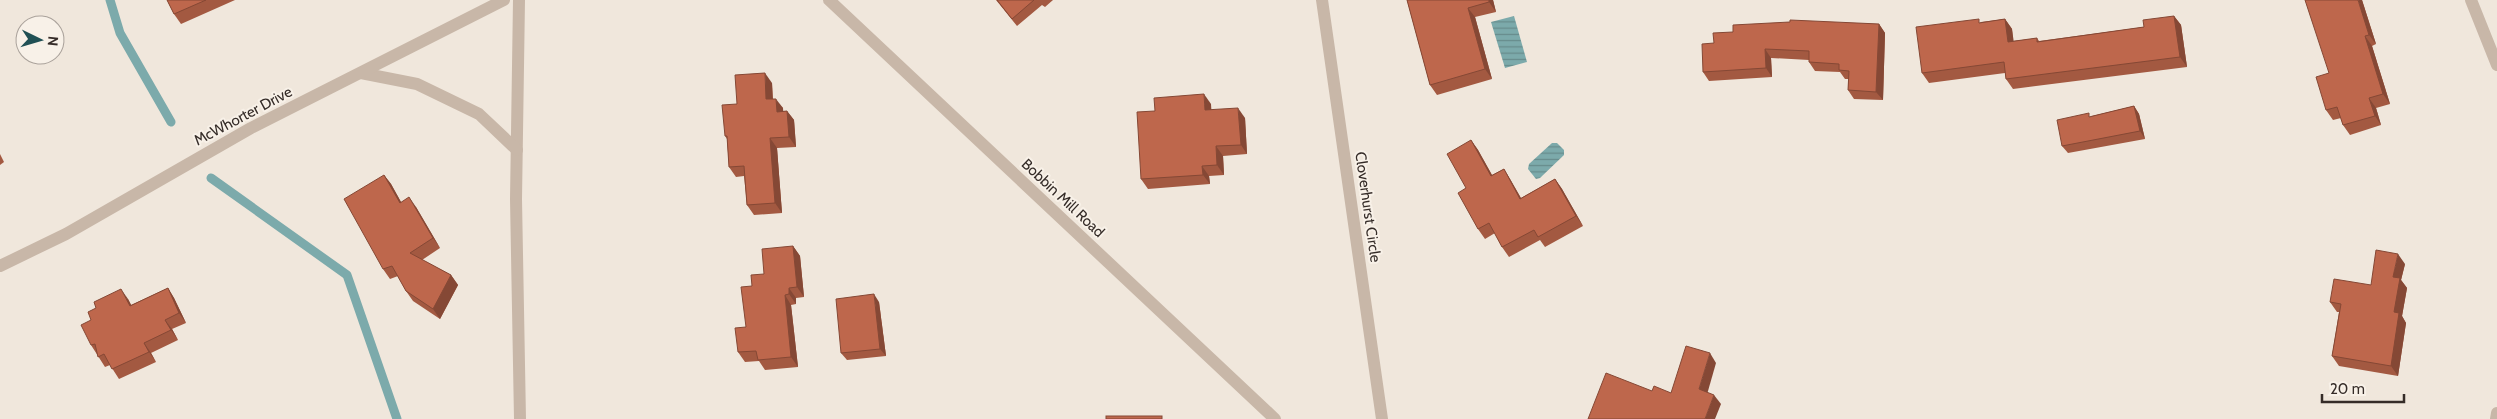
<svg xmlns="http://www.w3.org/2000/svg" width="2497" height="419" viewBox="0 0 2497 419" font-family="Cabin,sans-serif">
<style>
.water{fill:url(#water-rules)}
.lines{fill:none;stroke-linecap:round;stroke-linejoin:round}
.stream{stroke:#7caaab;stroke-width:9}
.street{stroke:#c8b7a8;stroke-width:12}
.wall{fill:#a35941}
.shaded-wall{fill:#854835}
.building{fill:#be674c;stroke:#854835}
.labels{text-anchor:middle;stroke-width:4;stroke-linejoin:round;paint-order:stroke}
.street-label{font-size:15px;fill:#352c28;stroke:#f8f1e8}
</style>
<defs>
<pattern id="water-rules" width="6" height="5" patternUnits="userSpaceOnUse" patternTransform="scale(1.25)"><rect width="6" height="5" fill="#7caaab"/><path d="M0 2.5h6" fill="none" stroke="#668b8b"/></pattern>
</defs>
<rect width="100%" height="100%" fill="#f0e7dc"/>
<!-- water -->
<g class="water">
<path d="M1514 16 1527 62 1505 68 1491 22Z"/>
<path d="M1552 143H1557L1564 150V155L1540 178 1536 179 1528 169 1529 164Z"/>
</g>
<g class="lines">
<!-- stream -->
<g class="stream">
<path d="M110 0 120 33 171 122"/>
<path d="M211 178 347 275 397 419"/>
</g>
<!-- street -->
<g class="street">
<path d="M519 0 516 199 520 419"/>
<path d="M829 0 1275 419"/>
<path d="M1322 0 1382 419"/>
<path d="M2471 0 2497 65"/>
<path d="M361 73 417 84 479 114 517 150"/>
<path d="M0 266 66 234 251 128 504 0"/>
<path d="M2496 419 2497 413"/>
</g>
</g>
<!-- wall -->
<g class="wall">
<path d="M167 0H235L181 24 174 14Z"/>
<path d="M996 0H1053L1045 7 1042 5 1017 26Z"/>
<path d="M1407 0H1493L1496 12 1475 17 1492 79 1437 95 1430 85Z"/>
<path d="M2362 0 2376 44 2372 46 2390 104 2376 108 2381 125 2350 135 2343 125 2341 118 2333 120 2326 110 2329 73Z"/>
<path d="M2174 16 2181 25 2187 67 2013 89 2006 79 2005 73 1929 83 1922 73 1981 22 2005 19 2012 29 2013 41 2037 38 2039 41 2144 27Z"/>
<path d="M1790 22 1879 24 1885 33 1883 100 1854 99 1848 90V79H1845L1840 72 1815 71 1809 62V60L1771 58 1772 77 1709 81 1703 72 1714 43 1733 32Z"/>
<path d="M772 83 773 99 783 108V111H787L794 120 796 147 777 148 782 213 754 215 747 205 744 176 736 177 729 167 727 139 725 136 737 104Z"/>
<path d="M1211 104V110L1245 118 1247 154 1223 156 1224 175 1209 176 1210 184 1148 189 1141 179 1155 111Z"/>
<path d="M2134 106 2139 114 2145 139 2068 153 2062 146 2092 116Z"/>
<path d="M1471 140 1478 150 1492 175 1504 169 1510 179 1521 198 1555 179 1562 189 1583 226 1545 247 1540 240 1509 257 1502 247 1495 233 1485 239 1478 229 1466 188Z"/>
<path d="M0 154 4 162 0 165Z"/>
<path d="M384 175 391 184 401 202 416 207 440 248 422 260 451 275 458 285 440 319 413 301 406 291 398 276 390 279 383 269Z"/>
<path d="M793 246 800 256 804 297 796 298V304L791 305 798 367 765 370 759 361 745 362 738 352 746 327 752 286Z"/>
<path d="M2405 264 2401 280 2407 288 2402 316 2406 323 2398 376 2339 366 2332 356 2339 312H2337L2330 302 2371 285Z"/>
<path d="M168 288 174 298 186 323 172 329 178 340 151 353 156 362 119 379 110 365 105 367 91 345V320L128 299 131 305Z"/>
<path d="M879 302 886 356 847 360 841 353Z"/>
</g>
<!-- shaded-wall -->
<g class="shaded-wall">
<path d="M1489 0H1493L1496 12 1489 2Z"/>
<path d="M2358 0H2362L2376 44 2369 35Z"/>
<path d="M1468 8 1475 17 1492 79 1485 69Z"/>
<path d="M2174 16 2181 25 2187 67 2180 57Z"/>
<path d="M2005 19 2012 29 2015 51 2008 42Z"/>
<path d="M1879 24 1885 33 1883 100 1876 92Z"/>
<path d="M2365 36 2372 46 2390 104 2383 94Z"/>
<path d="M1765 49 1771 58 1772 77 1766 68Z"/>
<path d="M765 73 772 83 773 109 766 99Z"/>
<path d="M1204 94 1211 104 1212 120 1205 110Z"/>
<path d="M2369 98 2376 108 2381 125 2375 116Z"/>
<path d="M776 99 783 108 784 122 777 112Z"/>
<path d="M2134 106 2139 114 2145 139 2140 131Z"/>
<path d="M1238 108 1245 118 1247 154 1241 145Z"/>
<path d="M787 111 794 120 796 147 789 137Z"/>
<path d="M770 138 777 148 782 213 775 203Z"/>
<path d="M1471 140 1478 150 1498 186 1491 176Z"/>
<path d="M1216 146 1223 156 1224 175 1217 165Z"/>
<path d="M1202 166 1209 176 1210 184 1203 175Z"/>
<path d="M1504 169 1510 179 1527 209 1520 199Z"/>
<path d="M384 175 391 184 407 213 400 203Z"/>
<path d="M1555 179 1562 189 1583 226 1576 216Z"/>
<path d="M409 197 416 207 440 248 433 238Z"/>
<path d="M793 246 800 256 804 297 797 287Z"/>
<path d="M2398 254 2405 264 2401 280 2407 288 2402 316 2406 323 2398 376 2391 366 2394 312 2393 277Z"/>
<path d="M451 275 458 285 440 319 433 309Z"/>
<path d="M168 288 174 298 186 323 179 313Z"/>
<path d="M789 288 796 298V304L789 294Z"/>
<path d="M121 289 128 299 137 316 130 306Z"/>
<path d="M874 294 879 302 886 356 880 349Z"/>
<path d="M785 295 791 305 798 367 791 357Z"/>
<path d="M165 320 172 329 178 340 171 330Z"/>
<path d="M144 343 151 353 156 362 149 352Z"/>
<path d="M1710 353 1716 363 1706 398 1699 389Z"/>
<path d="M1714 395 1721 404 1715 419H1705Z"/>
</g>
<!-- building -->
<g class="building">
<path d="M167 0H206L174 14Z"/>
<path d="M997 0H1034L1012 19Z"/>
<path d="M1407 0H1489V2L1468 8 1485 69 1430 85Z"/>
<path d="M2305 0H2358L2369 35 2365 36 2383 94 2369 98 2375 116 2343 125 2337 107 2326 110 2316 77 2329 73Z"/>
<path d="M2174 16 2180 57 2006 79 2004 62 1922 73 1916 27 1979 19V23L2005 19 2008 42 2037 38V42L2144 27 2143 20Z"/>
<path d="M1790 20 1879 24 1876 92 1848 90 1849 71 1839 70V64L1809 62V51L1765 49 1766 68 1703 72 1702 44 1714 43 1713 33 1733 32V25L1790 22Z"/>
<path d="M765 73 766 99H776L777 112 787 111 789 137 770 138 775 203 747 205 744 166 729 167 727 136H725L722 105 737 104 735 75Z"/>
<path d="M1204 94 1205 110 1238 108 1241 145 1216 146 1217 165 1202 166 1203 175 1141 179 1137 112 1155 111 1154 98Z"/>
<path d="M2134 106 2140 131 2062 146 2057 120 2089 113V117Z"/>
<path d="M1471 140 1491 176 1504 169 1520 199 1555 179 1576 216 1538 237 1534 230 1502 247 1489 223 1478 229 1458 193 1466 188 1447 154Z"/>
<path d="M384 175 400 203 409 197 433 238 410 253 451 275 433 309 406 291 392 266 383 269 344 199Z"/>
<path d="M793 246 797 287 789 288V294L785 295 791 357 758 360 756 351 738 352 735 328 746 327 741 287 752 286 751 275 764 274 762 249Z"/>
<path d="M2376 250 2398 254 2393 277 2400 278 2394 312 2399 313 2391 366 2332 356 2341 304 2330 302 2334 279 2371 285Z"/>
<path d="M168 288 179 313 165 320 171 330 144 343 149 352 112 369 104 354 98 357 95 344 91 345 81 325 91 320 88 312 96 308 94 302 121 289 130 306Z"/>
<path d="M874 294 880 349 841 353 836 299Z"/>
<path d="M1686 346 1710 353 1699 389 1714 395 1705 419H1588L1606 373 1652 391 1654 386 1671 393Z"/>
<rect x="1106" y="416" width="56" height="3"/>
</g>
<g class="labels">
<!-- street labels -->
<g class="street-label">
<text transform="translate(243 116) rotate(-28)" y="5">McWhorter Drive</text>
<text transform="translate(1063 198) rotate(43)" y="5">Bobbin Mill Road</text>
<text transform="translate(1368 207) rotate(82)" y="5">Cloverhurst Circle</text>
</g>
</g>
<!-- north arrow -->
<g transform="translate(40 40) rotate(95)"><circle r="24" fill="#f8f1e8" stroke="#aaa29b"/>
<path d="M0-4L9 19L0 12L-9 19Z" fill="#205054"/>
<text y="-8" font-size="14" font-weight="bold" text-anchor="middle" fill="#352c28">N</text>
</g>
<!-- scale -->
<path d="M2322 394v8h82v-8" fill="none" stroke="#352c28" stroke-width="2.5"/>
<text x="2330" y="394" font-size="15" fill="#352c28" stroke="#f8f1e8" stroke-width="4" paint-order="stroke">20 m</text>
</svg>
